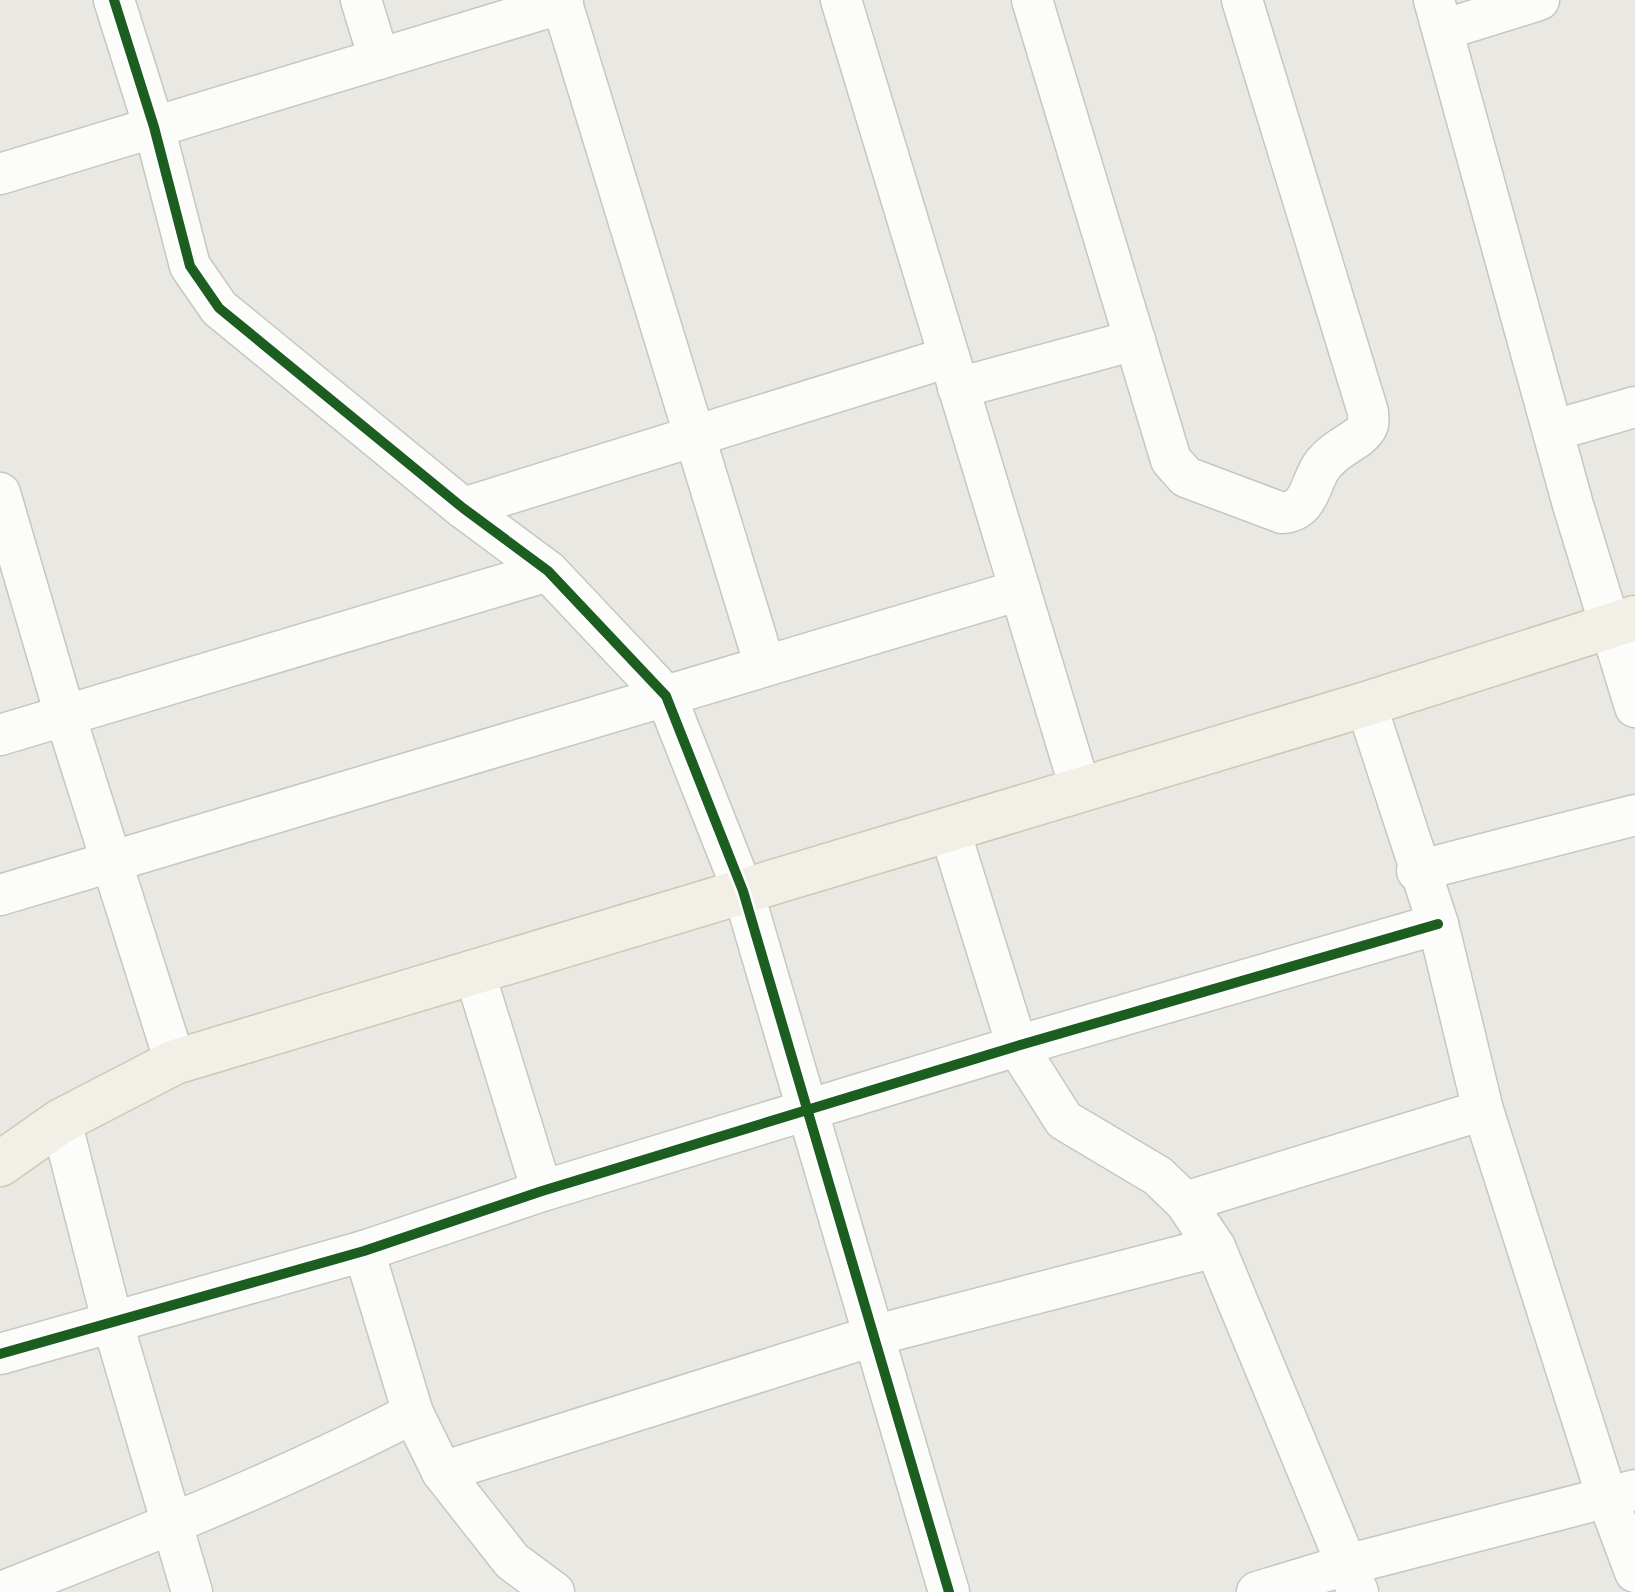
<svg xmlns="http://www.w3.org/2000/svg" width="1635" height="1592" viewBox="0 0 1635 1592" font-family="'Exo 2',sans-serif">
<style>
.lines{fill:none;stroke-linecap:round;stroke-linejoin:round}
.minor-casing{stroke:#c6c6c5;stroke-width:43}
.major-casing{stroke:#cec8b4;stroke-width:47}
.minor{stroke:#fcfcfb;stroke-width:40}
.major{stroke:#f1efe6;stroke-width:44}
.cycleway-casing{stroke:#fff;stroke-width:15}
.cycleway{stroke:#1b5e20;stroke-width:10}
</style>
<rect width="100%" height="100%" fill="#e9e8e3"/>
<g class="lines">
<defs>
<g id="minor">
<path d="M114 0 154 127 190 266 219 308 463 508 548 571 666 696 743 891 949 1592"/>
<path d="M361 0 379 59"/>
<path d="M561 0 765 666"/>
<path d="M841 0 1080 788"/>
<path d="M1032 0 1171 460 1186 477 1282 513C1309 511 1309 487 1321 467 1335 447 1357 442 1365 430 1370 424 1368 419 1368 412L1242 0"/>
<path d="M1434 0 1573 505 1635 707"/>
<path d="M1443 30 1539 0"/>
<path d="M0 174 563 3"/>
<path d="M958 388 1135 340"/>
<path d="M1555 430 1635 407"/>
<path d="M0 493 65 715 175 1062"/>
<path d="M463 508 949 357"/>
<path d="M1366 704 1438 924 1483 1110 1607 1497 1635 1572"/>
<path d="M0 735 548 571"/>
<path d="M949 828 1017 1046 1064 1120 1158 1176 1185 1202 1215 1247 1358 1592"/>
<path d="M1417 871 1635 815"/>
<path d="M0 895 1020 590"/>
<path d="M474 971 542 1191"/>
<path d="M61 1121 113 1324 192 1592"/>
<path d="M1185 1202 1483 1110"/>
<path d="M364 1251 413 1413 442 1472 512 1561 554 1592"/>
<path d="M0 1354 364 1251 542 1191 1017 1046 1438 924"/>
<path d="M442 1472 876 1335 1215 1247"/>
<path d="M1 1592C141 1537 280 1482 413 1413"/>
<path d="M1257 1592 1346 1565 1635 1490"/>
</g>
<path id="major" d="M0 1164 61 1121 175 1062 1366 704 1635 618"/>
</defs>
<!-- minor casing -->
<use href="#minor" class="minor-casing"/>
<!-- major casing -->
<use href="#major" class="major-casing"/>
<!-- minor -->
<use href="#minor" class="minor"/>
<!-- major -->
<use href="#major" class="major"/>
<defs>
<g id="cycleway">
<path d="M114 0 154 127 190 266 219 308 463 508 548 571 666 696 743 891 949 1592"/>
<path d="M0 1354 364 1251 542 1191 1017 1046 1438 924"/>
</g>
</defs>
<!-- cycleway casing -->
<use href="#cycleway" class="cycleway-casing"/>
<!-- cycleway -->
<use href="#cycleway" class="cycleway"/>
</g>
</svg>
